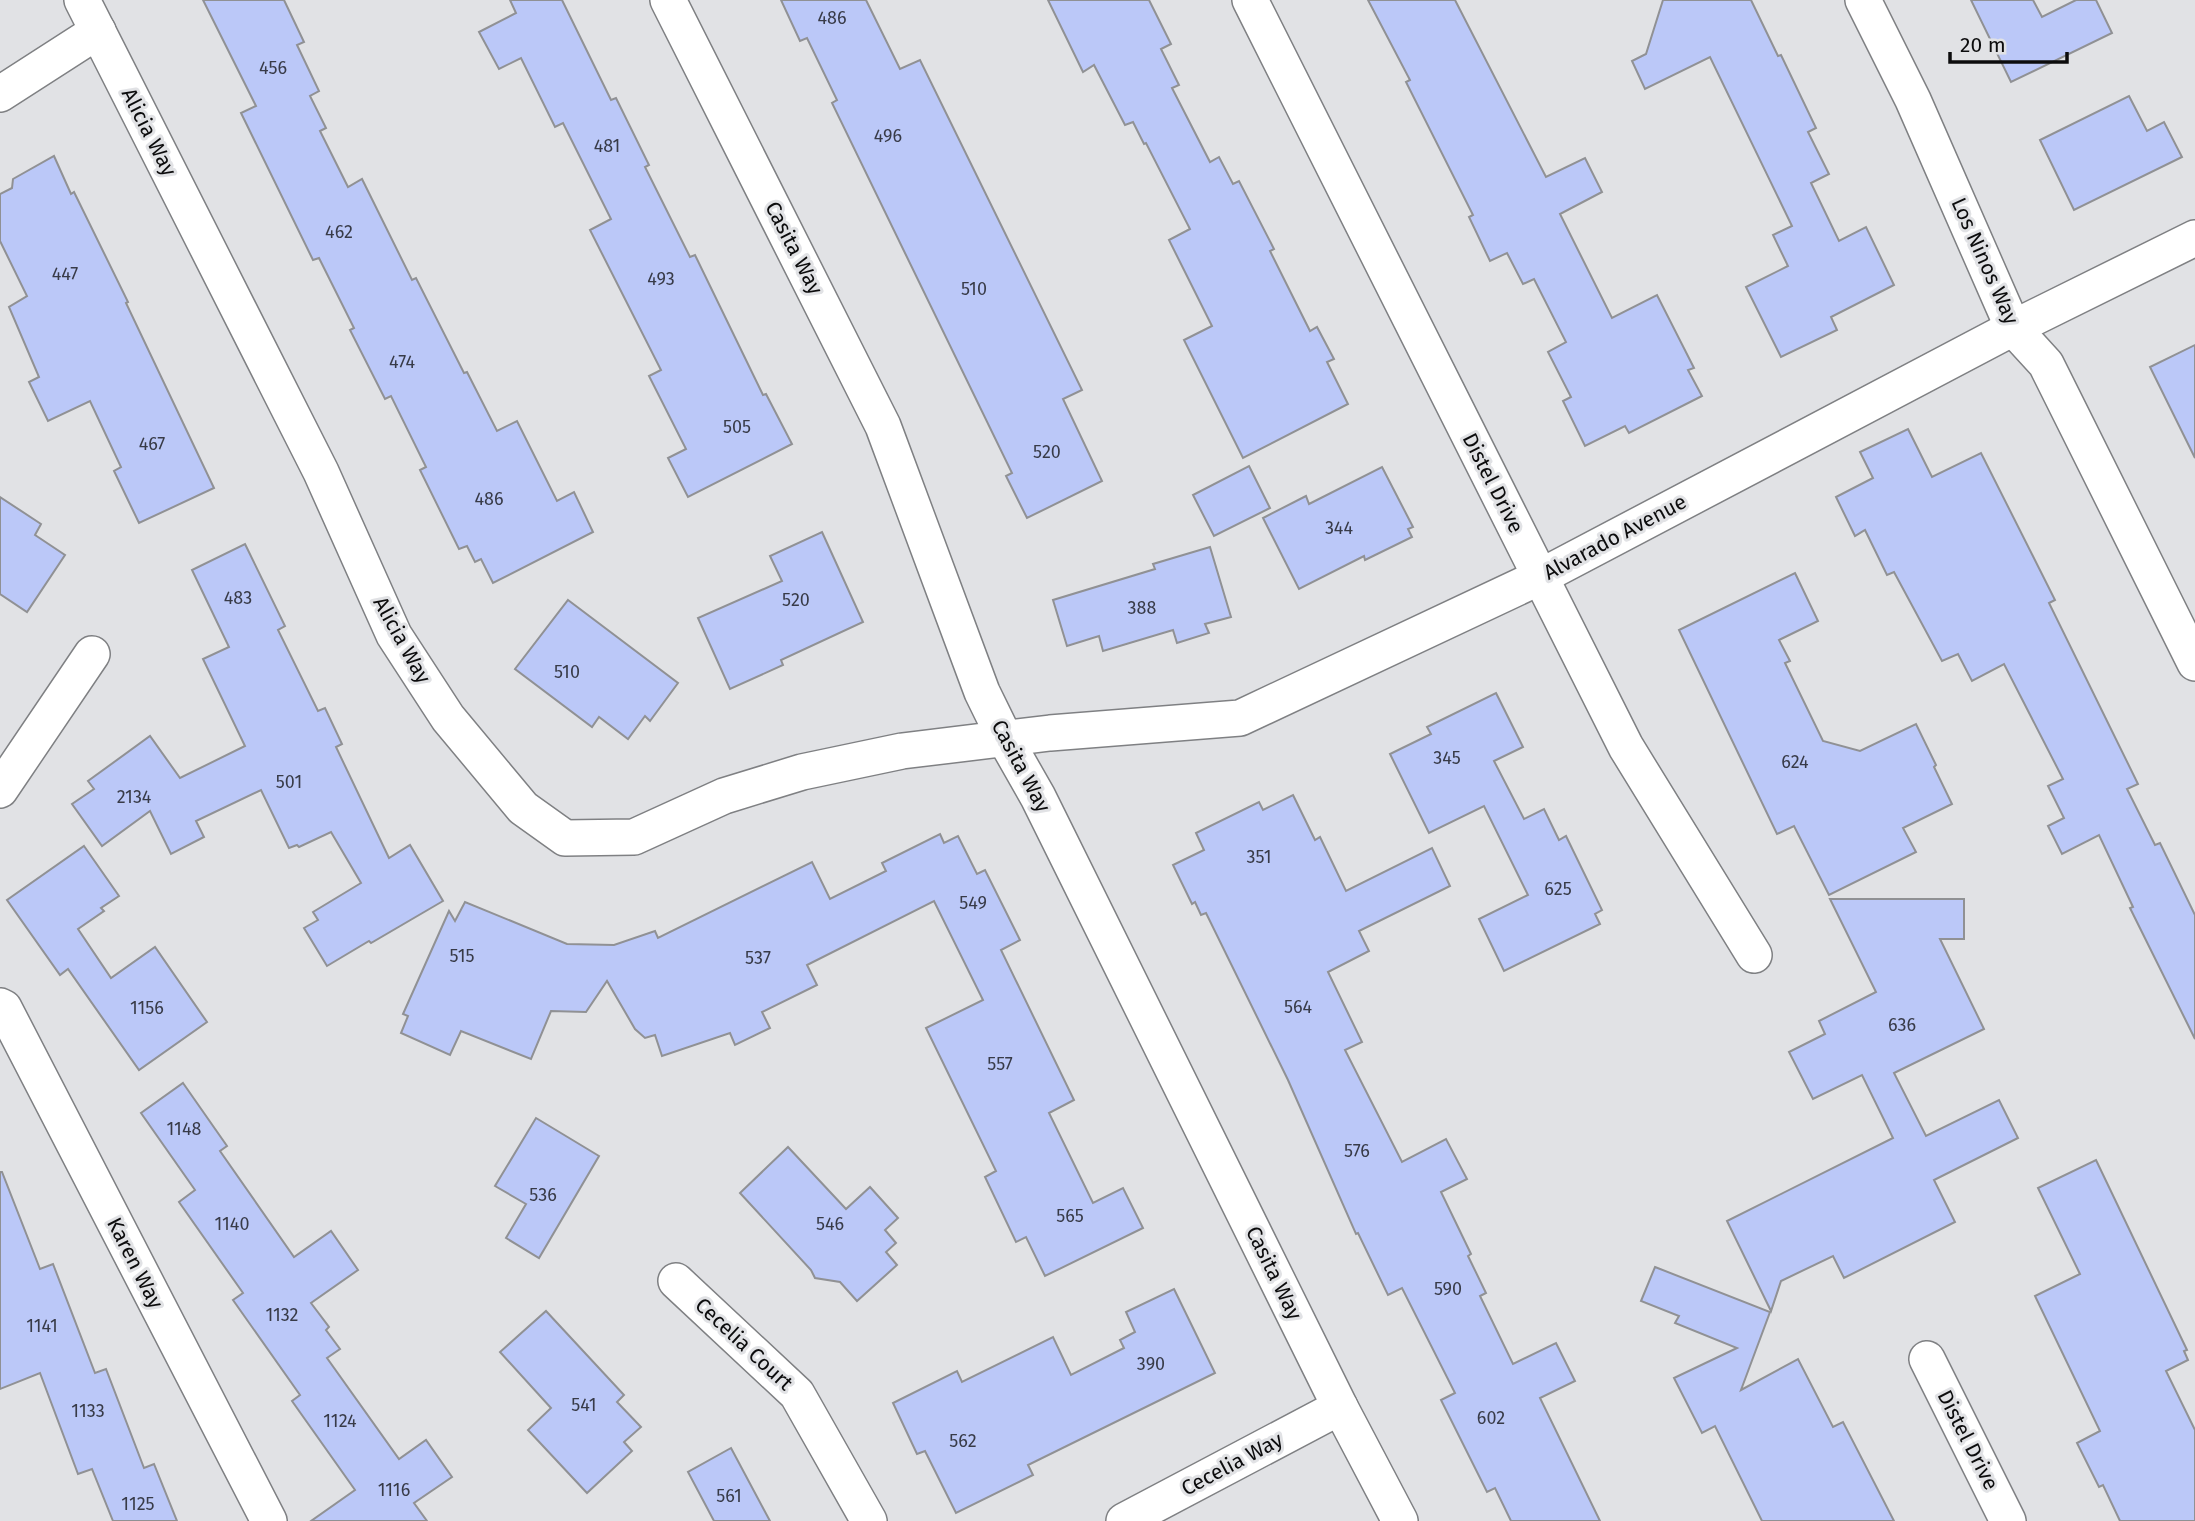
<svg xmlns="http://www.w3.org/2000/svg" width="2195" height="1521" viewBox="0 0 2195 1521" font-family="'Fira Sans',sans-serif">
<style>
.building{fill:#bbc8f8;stroke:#909194;stroke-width:2}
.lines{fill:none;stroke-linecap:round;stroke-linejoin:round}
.minor-casing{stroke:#7f8083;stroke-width:38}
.minor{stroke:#fff;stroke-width:35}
.labels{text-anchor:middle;stroke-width:6;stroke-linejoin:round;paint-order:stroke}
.number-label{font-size:18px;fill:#383b48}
.street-label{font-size:21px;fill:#0c0c0d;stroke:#e1e2e5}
</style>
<rect width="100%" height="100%" fill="#e1e2e5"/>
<!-- building -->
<g class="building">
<path d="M203 0H284L304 42 297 45 319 91 310 96 326 128 320 131 348 187 362 179 412 280 416 278 464 373 467 372 497 431 517 421 557 501 574 492 593 532 493 583 481 559 475 562 467 546 459 549 420 470 426 467 391 396 385 399 350 330 354 328 319 258 313 260 241 113 256 106Z"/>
<path d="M510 0H562L611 100 616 98 649 165 645 167 690 257 695 255 763 395 766 394 792 444 688 497 668 458 686 449 649 376 661 370 590 230 611 219 563 123 555 127 521 58 499 69 479 32 516 13Z"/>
<path d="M781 0H866L900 69 920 60 1082 390 1063 399 1102 481 1027 518 1006 476 1012 473 832 103 837 100 807 38 800 41Z"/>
<path d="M1048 0H1149L1171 44 1161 49 1179 85 1172 88 1210 162 1219 157 1233 184 1239 181 1274 249 1270 251 1310 331 1317 327 1334 359 1327 362 1348 404 1243 458 1184 340 1212 326 1169 240 1190 229 1146 143 1144 144 1133 122 1125 125 1094 65 1083 72Z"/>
<path d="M1368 0H1455L1546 177 1585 158 1602 192 1560 214 1612 318 1657 295 1694 368 1688 370 1702 396 1629 433 1625 426 1585 446 1563 401 1571 397 1548 352 1566 342 1534 279 1523 284 1507 253 1490 261 1469 217 1473 215 1406 82 1410 80Z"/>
<path d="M1663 0H1751L1778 56 1781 55 1816 128 1808 132 1829 174 1811 183 1839 241 1866 227 1894 285 1831 317 1837 330 1781 357 1746 287 1788 266 1773 235 1792 226 1710 57 1645 89 1632 61 1646 54Z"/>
<path d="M1971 0H2033L2042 17 2076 0H2096L2112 33 2011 82Z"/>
<path d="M2129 96 2147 131 2164 122 2182 157 2074 210 2040 140Z"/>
<path d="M54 156 71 194 74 192 128 302 126 303 214 488 139 523 114 471 121 467 90 401 48 421 29 382 39 377 9 307 27 296 0 241V194L12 188 13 179Z"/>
<path d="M2195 345V458L2150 367Z"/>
<path d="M1908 429 1932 477 1981 453 2055 600 2049 603 2138 784 2127 789 2155 845 2160 843 2195 915V1039L2130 908 2133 907 2099 835 2062 854 2048 826 2064 818 2048 786 2063 779 2004 664 1972 681 1958 654 1942 661 1894 572 1887 575 1865 530 1855 536 1836 497 1873 478 1860 452Z"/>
<path d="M1249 466 1270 508 1214 536 1193 495Z"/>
<path d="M1382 467 1413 527 1408 529 1412 537 1365 560 1364 556 1299 589 1263 518 1306 496 1309 504Z"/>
<path d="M0 497 41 524 35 535 65 555 27 612 0 594Z"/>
<path d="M822 532 863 622 781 660 783 665 730 689 698 618 782 581 770 556Z"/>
<path d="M245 544 285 626 278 630 318 711 325 708 342 744 336 747 389 858 410 845 443 901 371 943 369 941 327 966 304 928 318 920 313 912 361 883 331 832 299 847 297 845 289 848 261 790 196 821 204 837 171 854 150 811 102 846 72 804 94 789 88 781 150 736 180 778 245 746 203 659 229 647 192 570Z"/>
<path d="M1210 547 1231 617 1205 624 1209 633 1177 643 1173 630 1103 651 1099 636 1067 646 1053 600 1155 569 1153 564Z"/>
<path d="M1795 573 1818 621 1779 640 1790 661 1785 663 1823 741 1860 751 1916 724 1936 765 1934 767 1952 804 1903 828 1916 852 1829 895 1794 826 1777 834 1679 630Z"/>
<path d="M568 600 678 683 650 721 645 716 628 739 599 717 592 727 515 669Z"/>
<path d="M1496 693 1523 747 1494 761 1524 819 1544 809 1559 840 1566 836 1602 910 1595 914 1600 924 1504 971 1479 919 1528 895 1484 806 1429 833 1390 754 1431 734 1427 727Z"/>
<path d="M1293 795 1315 840 1320 837 1346 891 1432 848 1450 886 1359 931 1369 951 1328 972 1362 1042 1345 1050 1402 1162 1446 1139 1467 1179 1441 1192 1471 1254 1468 1256 1486 1293 1480 1296 1513 1364 1556 1343 1575 1381 1540 1398 1600 1521H1511L1495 1488 1487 1492 1441 1400 1455 1393 1402 1288 1388 1295 1358 1233 1356 1234 1288 1080 1206 913 1201 915 1195 902 1192 904 1173 865 1204 850 1196 833 1259 802 1263 810Z"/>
<path d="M940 834 944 843 958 836 977 874 985 870 1020 940 1001 950 1074 1100 1049 1113 1093 1203 1123 1188 1143 1228 1045 1276 1026 1237 1016 1242 985 1177 996 1171 926 1028 983 1000 934 901 807 965 817 985 762 1012 770 1028 735 1045 730 1033 662 1056 655 1035 645 1038 635 1029 607 981 586 1012 551 1011 531 1059 461 1031 450 1055 401 1033 408 1016 403 1014 449 911 455 921 465 902 567 944 614 945 655 931 658 938 812 862 830 899 886 871 882 863Z"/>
<path d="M84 846 119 896 101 908 104 911 78 929 111 978 155 947 207 1022 139 1070 68 969 60 975 7 900Z"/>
<path d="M1830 899H1964V939H1940L1984 1029 1894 1073 1926 1136 1999 1100 2018 1138 1934 1180 1955 1222 1844 1278 1833 1256 1781 1281 1771 1311 1727 1221 1893 1138 1862 1075 1813 1099 1789 1052 1825 1034 1819 1021 1876 992Z"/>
<path d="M183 1083 227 1146 220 1151 294 1257 331 1231 358 1270 311 1303 329 1327 326 1330 340 1349 327 1358 399 1459 426 1440 452 1477 414 1503 427 1521H311L355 1490 292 1401 300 1395 233 1300 243 1293 179 1202 195 1190 141 1113Z"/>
<path d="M536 1118 599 1156 539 1258 506 1238 526 1204 495 1186Z"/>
<path d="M788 1147 846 1209 870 1187 898 1218 885 1230 896 1243 886 1252 897 1265 857 1301 840 1282 815 1278 811 1270 740 1193Z"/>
<path d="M2096 1160 2187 1350 2184 1351 2188 1360 2166 1371 2195 1430V1521H2120L2103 1485 2099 1487 2077 1443 2100 1431 2035 1296 2080 1274 2038 1188Z"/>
<path d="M0 1172H2L40 1269 53 1264 95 1373 106 1369 144 1468 154 1464 177 1521H113L92 1469 78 1474 40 1373 0 1389Z"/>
<path d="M1655 1267 1770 1312 1741 1390 1798 1359 1833 1427 1843 1422 1894 1521H1762L1715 1426 1702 1433 1674 1378 1737 1348 1675 1323 1679 1316 1641 1301Z"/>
<path d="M1174 1289 1215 1373 1028 1465 1033 1475 956 1513 925 1451 917 1454 893 1403 957 1371 962 1382 1053 1337 1071 1375 1124 1348 1120 1340 1135 1332 1126 1312Z"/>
<path d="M546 1311 624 1395 617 1402 641 1427 624 1442 632 1451 587 1493 528 1430 551 1408 500 1352Z"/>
<path d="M731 1448 770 1521H714L688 1472Z"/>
</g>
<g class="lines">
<defs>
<g id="minor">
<path d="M82 0 321 472 394 635 448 718 523 808 565 838 634 837 724 796 802 772 902 751 1050 733 1240 718 1540 577 2013 328 2195 238"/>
<path d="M668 0 883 426 982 692 1005 739 1038 797 1340 1407 1400 1521"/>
<path d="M1250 0 1626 747 1754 955"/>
<path d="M1863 0 1913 100 2013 328 2046 364 2195 663"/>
<path d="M0 94 98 31"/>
<path d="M0 790 92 654"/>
<path d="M0 1006 4 1008 269 1521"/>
<path d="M676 1281 797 1394 869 1521"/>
<path d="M1927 1359 2008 1521"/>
<path d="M1124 1521 1340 1407"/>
</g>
</defs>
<!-- minor casing -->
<use href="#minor" class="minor-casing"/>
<!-- minor -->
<use href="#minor" class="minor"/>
</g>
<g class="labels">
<!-- number labels -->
<g class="number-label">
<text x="832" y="24">486</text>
<text x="273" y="74">456</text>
<text x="888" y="142">496</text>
<text x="607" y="152">481</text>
<text x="339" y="238">462</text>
<text x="65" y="280">447</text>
<text x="661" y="285">493</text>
<text x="974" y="295">510</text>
<text x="402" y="368">474</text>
<text x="737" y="433">505</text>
<text x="152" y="450">467</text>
<text x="1047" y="458">520</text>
<text x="489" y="505">486</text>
<text x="1339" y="534">344</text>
<text x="238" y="604">483</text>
<text x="796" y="606">520</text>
<text x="1142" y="614">388</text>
<text x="567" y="678">510</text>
<text x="1447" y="764">345</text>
<text x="1795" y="768">624</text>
<text x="289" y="788">501</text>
<text x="134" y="803">2134</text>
<text x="1259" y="863">351</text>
<text x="1558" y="895">625</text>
<text x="973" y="909">549</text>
<text x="462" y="962">515</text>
<text x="758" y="964">537</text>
<text x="1298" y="1013">564</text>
<text x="147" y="1014">1156</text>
<text x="1902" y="1031">636</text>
<text x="1000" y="1070">557</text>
<text x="184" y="1135">1148</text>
<text x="1357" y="1157">576</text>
<text x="543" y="1201">536</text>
<text x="1070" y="1222">565</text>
<text x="232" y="1230">1140</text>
<text x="830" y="1230">546</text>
<text x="1448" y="1295">590</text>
<text x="282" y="1321">1132</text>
<text x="42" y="1332">1141</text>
<text x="1151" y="1370">390</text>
<text x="584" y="1411">541</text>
<text x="88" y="1417">1133</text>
<text x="1491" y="1424">602</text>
<text x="340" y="1427">1124</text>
<text x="963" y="1447">562</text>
<text x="394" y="1496">1116</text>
<text x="729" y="1502">561</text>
<text x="138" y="1510">1125</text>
</g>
<!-- street labels -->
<g class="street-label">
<text transform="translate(149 132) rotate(63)" y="7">Alicia Way</text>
<text transform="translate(794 248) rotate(63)" y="7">Casita Way</text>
<text transform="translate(1985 261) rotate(66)" y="7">Los Ninos Way</text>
<text transform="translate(1493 483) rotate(63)" y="7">Distel Drive</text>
<text transform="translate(1615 537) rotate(-28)" y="7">Alvarado Avenue</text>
<text transform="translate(402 640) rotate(61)" y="7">Alicia Way</text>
<text transform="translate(1021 766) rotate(62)" y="7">Casita Way</text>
<text transform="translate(135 1263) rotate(63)" y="7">Karen Way</text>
<text transform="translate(1274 1273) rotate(64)" y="7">Casita Way</text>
<text transform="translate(744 1344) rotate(43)" y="7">Cecelia Court</text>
<text transform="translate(1968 1440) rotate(63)" y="7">Distel Drive</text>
<text transform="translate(1232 1464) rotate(-28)" y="7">Cecelia Way</text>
</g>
</g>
<!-- scale -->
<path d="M1950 52v10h117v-10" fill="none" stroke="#0c0c0d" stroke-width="3.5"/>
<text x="1960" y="52" font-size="21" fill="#0c0c0d" stroke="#e1e2e5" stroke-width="5" paint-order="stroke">20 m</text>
</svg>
